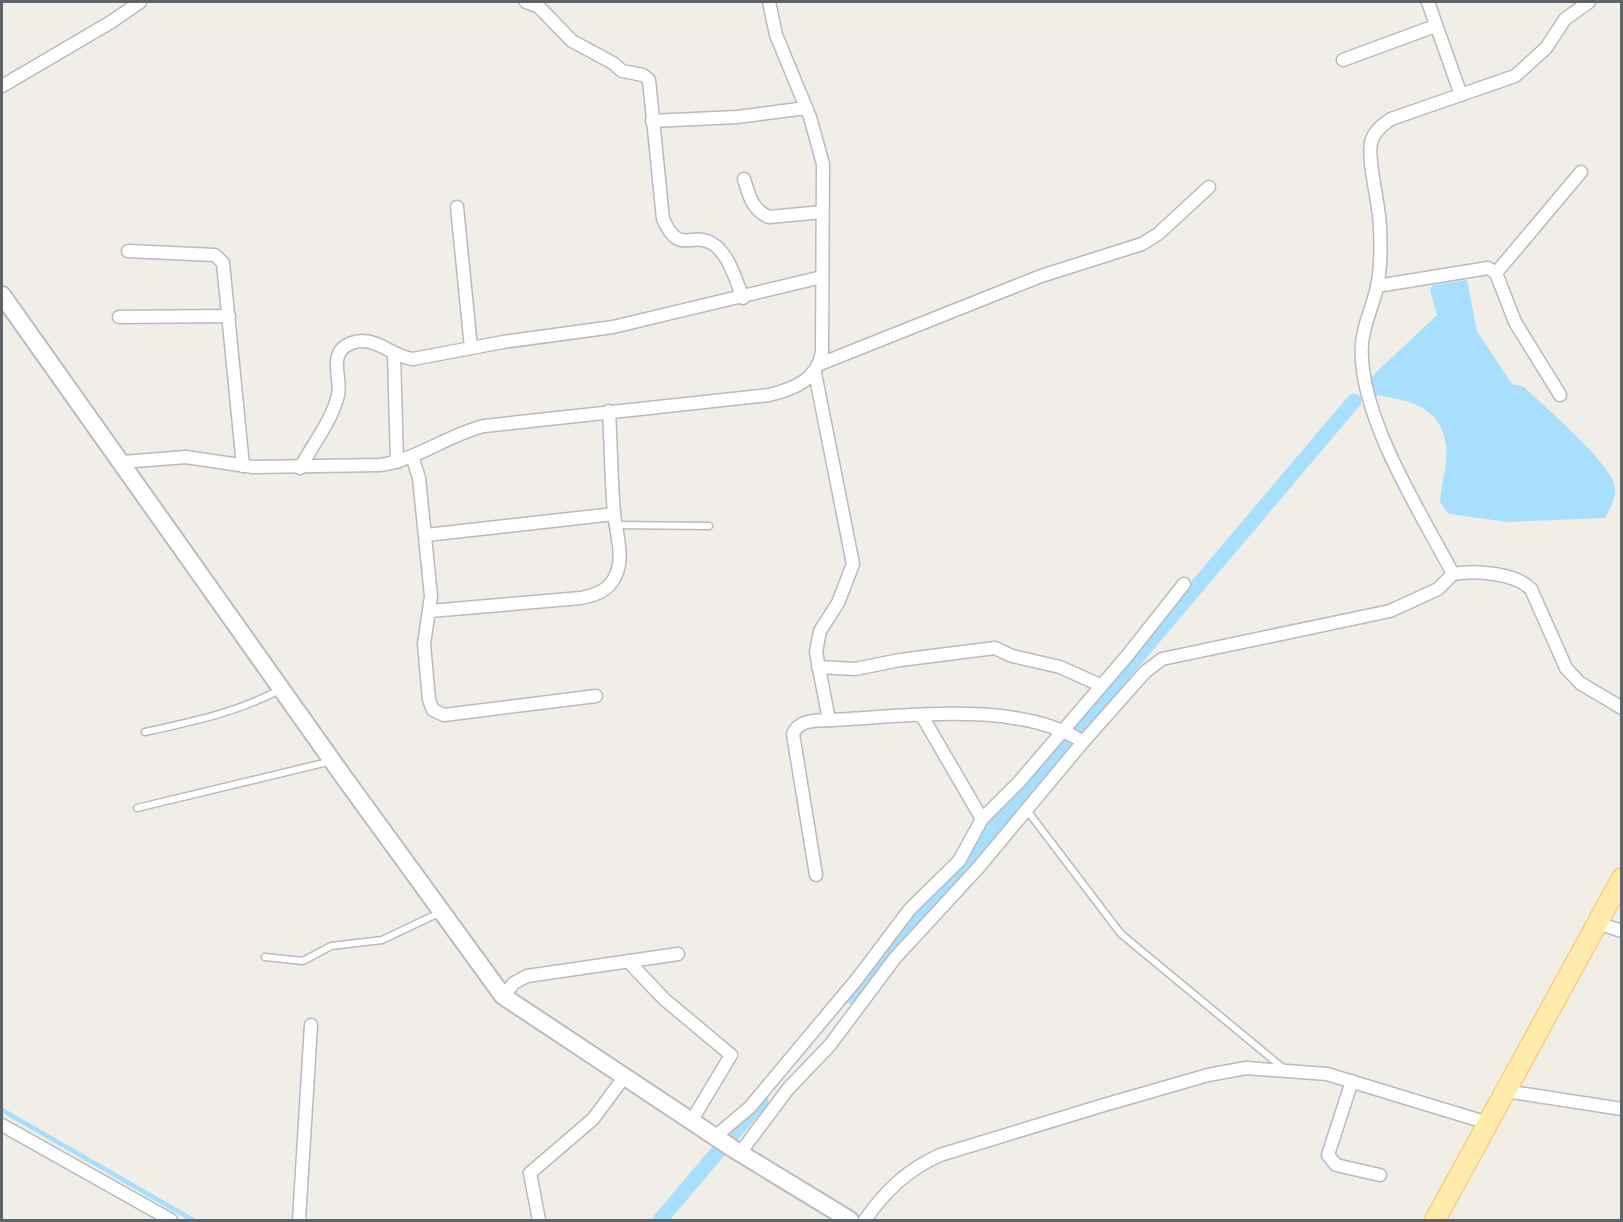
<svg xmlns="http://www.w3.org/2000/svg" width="1623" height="1222" viewBox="0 0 1623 1222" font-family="Mulish,sans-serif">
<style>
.water{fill:#a8dfff}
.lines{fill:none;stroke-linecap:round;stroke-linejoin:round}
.stream{stroke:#a8dfff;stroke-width:4.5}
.canal{stroke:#a8dfff;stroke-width:15}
.lane-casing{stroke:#b7babe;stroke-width:9}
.street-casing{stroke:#b7babe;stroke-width:15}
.secondary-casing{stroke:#b8bcc1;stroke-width:20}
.primary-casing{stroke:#f9c057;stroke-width:22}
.lane{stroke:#fff;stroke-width:6}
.street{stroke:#fff;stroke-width:12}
.secondary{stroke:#fff;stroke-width:16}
.primary{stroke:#ffecad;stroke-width:20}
</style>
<rect width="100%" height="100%" fill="#f1eee7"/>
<!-- water -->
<path class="water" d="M1467 280 1477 331 1512 384 1524 387C1542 404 1614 466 1615 487 1616 499 1610 508 1605 518L1508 522 1449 514 1440 502C1441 484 1448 465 1446 446 1442 405 1404 398 1370 395L1368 380 1437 315 1430 290 1433 285Z"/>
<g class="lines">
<!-- stream -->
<path class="stream" d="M2 1110 193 1220"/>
<!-- canal -->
<g class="canal">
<path d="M850 996 1354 401"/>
<path d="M660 1220 761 1101"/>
</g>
<defs>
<g id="lane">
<path d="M616 525 709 526"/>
<path d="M145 732C191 722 239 712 281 689"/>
<path d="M137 808 332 761"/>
<path d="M1026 809 1121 934 1283 1068"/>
<path d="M265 957 303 961 331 946 382 940 441 912"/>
</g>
<g id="street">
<path d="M526 2 539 7 572 41 613 63 622 71 643 75 649 80 663 219C680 257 691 230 713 244 729 254 736 281 743 298"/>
<path d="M1428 2 1461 95"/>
<path d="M1343 60 1435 26"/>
<path d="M2 86 111 22 140 2"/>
<path d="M652 121 737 117 806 108"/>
<path d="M744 179C749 195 752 210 769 217L822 212"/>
<path d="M457 207 471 348"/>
<path d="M128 251 215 255 223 263 243 466"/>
<path d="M1496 273 1581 172"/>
<path d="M1377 286 1488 268 1496 273 1515 322 1560 395"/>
<path d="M119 317 229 316"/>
<path d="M394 354 397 462"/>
<path d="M820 364 1041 276 1142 244 1158 234 1209 187"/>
<path d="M815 373 853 564 838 603 820 631 816 652 829 720C904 717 1017 699 1083 742"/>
<path d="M412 456 419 478 431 596 424 644 429 700 433 710 444 715 596 696"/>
<path d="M122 462 186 457 253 467 380 465C417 460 447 435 484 426L769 395C794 389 817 380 822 352L823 164 810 117 776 35 769 2"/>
<path d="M300 468C312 446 330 423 337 399 343 383 331 364 341 350 346 344 355 341 362 341 381 341 394 357 413 359L503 342 613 327 822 277"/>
<path d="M426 535 614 514"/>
<path d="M1453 574C1421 513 1357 414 1362 344 1363 325 1373 306 1377 287 1381 268 1381 248 1380 228 1380 206 1367 161 1371 143 1373 132 1382 125 1391 119L1515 76 1546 48 1565 19 1589 2"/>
<path d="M430 611 581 598C595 595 608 591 615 577 625 558 616 533 614 513 611 479 611 445 609 411"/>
<path d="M818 667 855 669 900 660 995 648 1012 656 1060 667 1100 685"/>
<path d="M922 716 982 819"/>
<path d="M816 875 793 734C799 719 816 721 829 720"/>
<path d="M1597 923 1622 931"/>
<path d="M628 961 664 999 731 1055 692 1120"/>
<path d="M503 996 514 983 527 976 678 954"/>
<path d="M1352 1081 1328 1155 1336 1165 1380 1175"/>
<path d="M1505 1091 1622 1109"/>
<path d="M2 1125 171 1220"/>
<path d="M716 1136 750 1107 857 979 910 909 959 861 982 819 1019 782 1127 656 1184 584"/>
<path d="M740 1153 788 1089 830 1045 895 958 978 868 1083 742 1145 672 1162 659 1390 611 1438 589 1453 574C1476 570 1515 573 1531 589L1566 668 1580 683 1622 708"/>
<path d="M299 1220 311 1025"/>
<path d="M539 1220 530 1173 593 1119 625 1076"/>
<path d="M865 1220C885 1191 907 1170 940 1155L1104 1105 1208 1075 1246 1068 1327 1074 1488 1123"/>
</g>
<path id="secondary" d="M2 295 343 776 503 996 735 1150 850 1220"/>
<path id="primary" d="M1435 1220 1622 878"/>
</defs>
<!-- lane casing -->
<use href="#lane" class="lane-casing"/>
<!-- street casing -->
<use href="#street" class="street-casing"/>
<!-- secondary casing -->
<use href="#secondary" class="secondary-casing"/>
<!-- primary casing -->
<use href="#primary" class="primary-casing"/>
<!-- lane -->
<use href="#lane" class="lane"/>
<!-- street -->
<use href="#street" class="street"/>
<!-- secondary -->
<use href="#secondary" class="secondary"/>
<!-- primary -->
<use href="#primary" class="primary"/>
</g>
<!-- border -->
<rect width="1623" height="1222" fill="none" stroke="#5e6368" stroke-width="6"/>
</svg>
